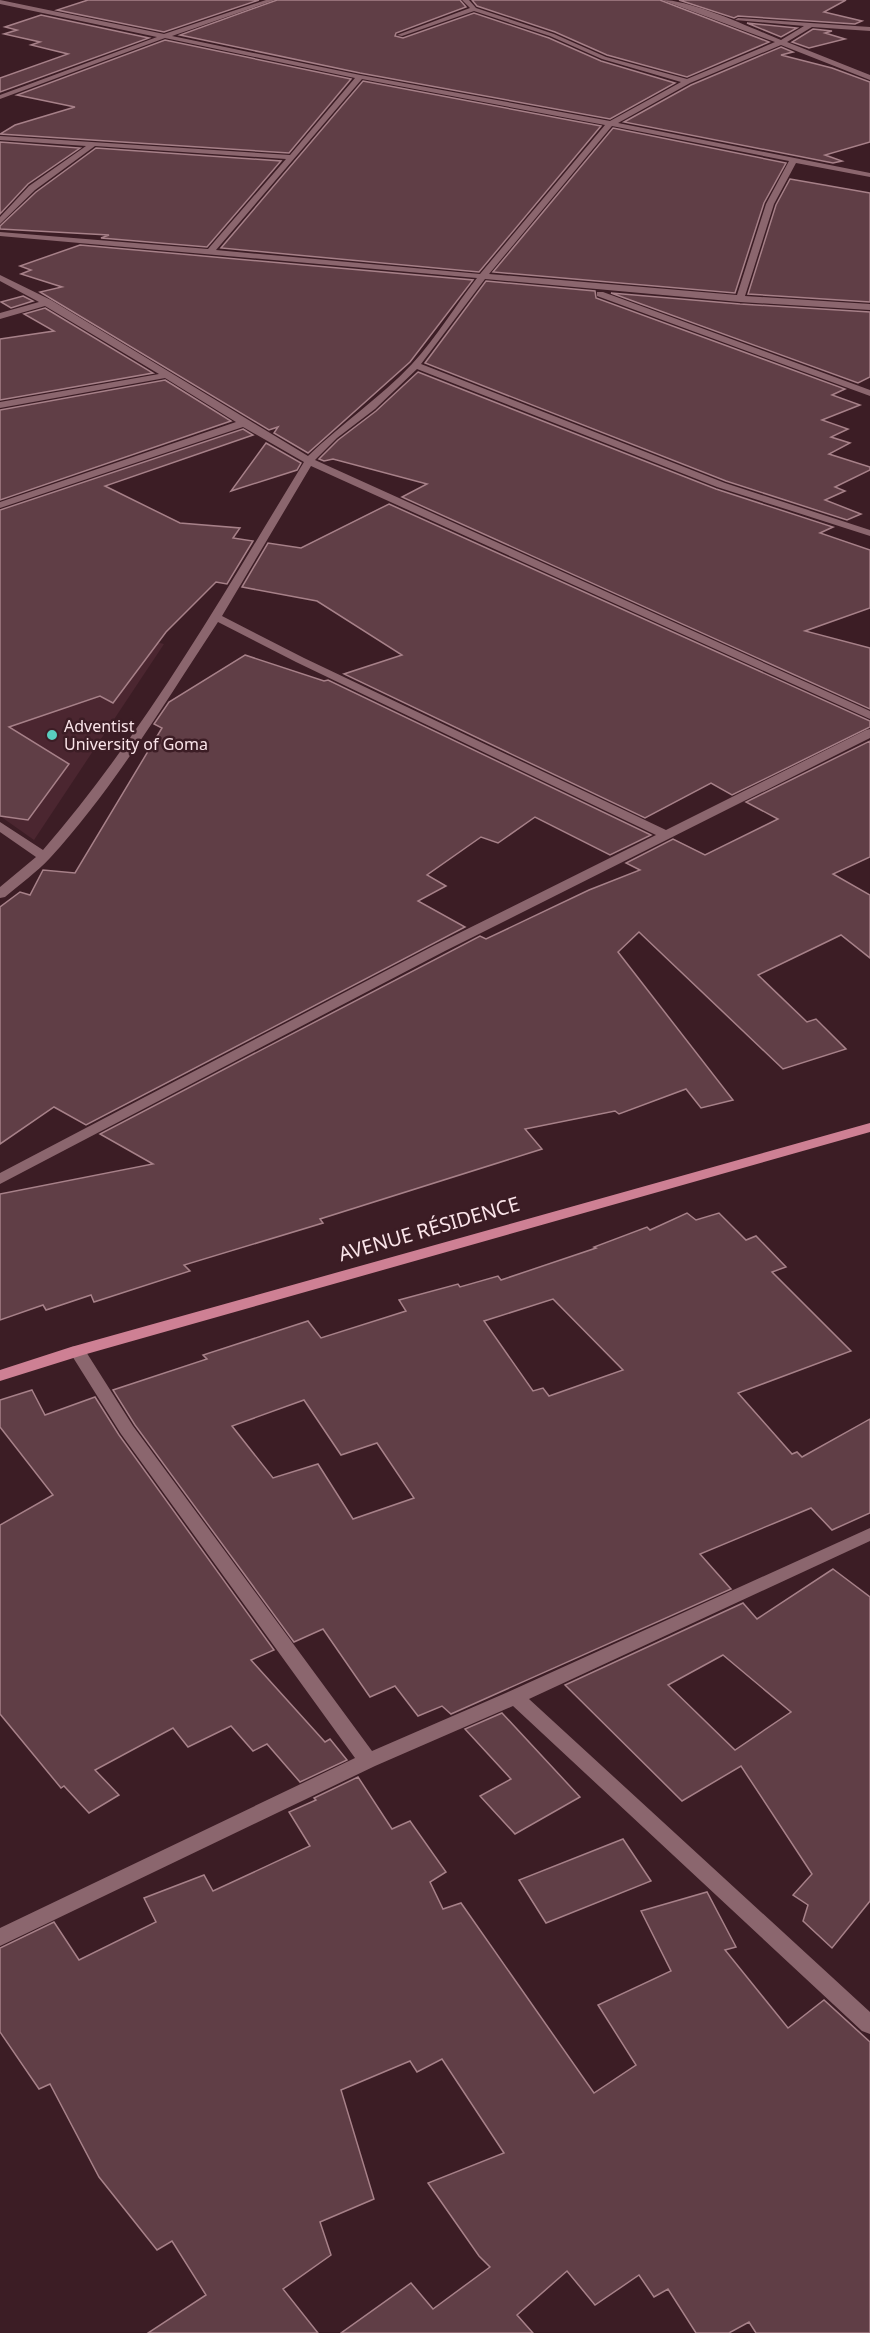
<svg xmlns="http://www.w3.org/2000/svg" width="870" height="2333" viewBox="0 0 870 2333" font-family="'Noto Sans',sans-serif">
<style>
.built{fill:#4b2630}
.building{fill:#603e46;stroke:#a78189;stroke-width:1.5;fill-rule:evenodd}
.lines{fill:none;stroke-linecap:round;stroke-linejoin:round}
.minor{fill:#8b666e;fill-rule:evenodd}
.major{fill:#ce8094;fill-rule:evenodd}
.poi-dot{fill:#59cebf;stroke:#3c1d25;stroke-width:2}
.labels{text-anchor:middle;stroke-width:5;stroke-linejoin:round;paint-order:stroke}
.far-poi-label{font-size:16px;fill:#fae4e9;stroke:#3c1d25;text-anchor:start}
.street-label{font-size:20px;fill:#fae4e9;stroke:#3c1d25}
</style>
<rect width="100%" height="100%" fill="#3c1d25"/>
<!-- built -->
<path class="built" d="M92 626 164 644 34 840 0 816V654Z"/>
<!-- building -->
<g class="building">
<path d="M88 0H259L164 32 57 10Z"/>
<path d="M277 0H460L466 7 396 33 395 36 403 38 474 13 549 38 601 61 675 83 610 119 360 73 180 35Z"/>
<path d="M472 0H660L769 42 687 77 607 55 555 32 477 6Z"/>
<path d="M679 0H846L824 12 862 21 855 24 738 16 734 18Z"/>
<path d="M41 15 149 38 0 92V78L68 54 31 45 40 42 4 34 17 30 5 27Z"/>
<path d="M747 23 797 28 781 37Z"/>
<path d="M813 29 832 31 825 33 845 39 809 48 792 42Z"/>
<path d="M165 40 351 79 289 153 0 134 15 125 75 107 17 95Z"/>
<path d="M781 47 793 52 781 55 832 68 870 82V142L825 155 842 161 833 163 624 122 691 85Z"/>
<path d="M363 81 601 126 479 272 221 248Z"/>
<path d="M613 128 786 163 764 203 735 293 493 272Z"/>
<path d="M0 142 80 148 28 184 0 214Z"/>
<path d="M96 148 281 161 207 247 101 238 109 235 0 229V226L36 192Z"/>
<path d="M790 179 870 193V302L748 294 776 205Z"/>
<path d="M80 245 473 280 410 362 308 453 274 433 278 427 269 430 40 292 62 287 21 274 31 270 20 266Z"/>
<path d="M486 281 595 291 596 298 845 389 832 395 860 405 822 420 848 429 831 437 850 443 829 454 870 467V470L835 487 845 491 825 500 861 514 847 520 726 481 425 363Z"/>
<path d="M611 293 740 304 870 312V377L858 383Z"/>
<path d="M23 296 33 301 11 308 1 302Z"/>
<path d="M45 308 153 373 0 400V339L54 331 24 314Z"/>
<path d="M418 372 716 489 833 527 820 533 870 550V608L805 631 870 648V709L402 497 427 484 333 459 324 461 319 459 338 440 376 411Z"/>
<path d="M165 380 231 421 0 500V410Z"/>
<path d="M243 429 253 435 105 486 180 523 240 528 233 538 253 541 227 584 216 582 166 632 113 703 100 696 9 727 69 764 28 820 0 816V510Z"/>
<path d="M266 443 301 463 297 470 231 491Z"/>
<path d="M389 504 870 721V727L732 795 711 783 645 818 344 674 402 655 317 601 242 587 268 543 301 548Z"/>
<path d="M245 655 324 681 328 680 651 835 610 855 535 817 498 843 481 837 427 875 446 886 418 901 465 927 86 1125 54 1107 0 1144V907L20 892 30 895 43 870 75 873 162 728 154 724 169 702Z"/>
<path d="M870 741V857L833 874 870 895V958L841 935 758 975 807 1022 816 1019 846 1049 783 1069 639 932 618 952 733 1100 701 1108 686 1089 619 1114 615 1111 525 1129 542 1149 320 1219 323 1223 184 1265 190 1271 94 1302 91 1295 46 1310 43 1305 0 1320V1194L153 1164 100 1134 480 936 486 939 589 890 640 870 626 863 673 839 705 855 778 819 746 802Z"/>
<path d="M687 1213 696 1220 719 1213 746 1240 756 1236 786 1267 772 1272 851 1351 738 1393 792 1454 797 1452 802 1457 870 1419V1513L832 1530 811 1508 700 1554 731 1589 451 1714 442 1706 418 1716 395 1686 370 1697 323 1629 294 1642 135 1425 113 1390 207 1359 203 1355 308 1321 321 1338 406 1311 399 1300 458 1284 460 1287 498 1276 501 1280 596 1248 594 1247 647 1227 650 1230ZM553 1299 623 1370 549 1396 543 1388 533 1391 484 1321ZM304 1400 341 1455 377 1443 414 1498 353 1519 318 1464 273 1478 232 1426Z"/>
<path d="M32 1390 45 1415 95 1397 119 1435 274 1650 251 1660 325 1742 330 1739 347 1760 300 1782 267 1744 253 1751 231 1726 188 1747 173 1728 95 1770 119 1795 89 1813 64 1786 61 1788 0 1714V1525L53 1495 0 1427V1400Z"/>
<path d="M833 1569 870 1597V1901L832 1948 803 1921 808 1905 793 1895 812 1874 741 1766 682 1801 565 1685 743 1603 757 1619ZM723 1655 791 1712 735 1750 668 1685Z"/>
<path d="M502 1713 580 1797 515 1834 480 1796 511 1779 465 1729Z"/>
<path d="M358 1777 392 1829 410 1821 446 1872 430 1882 443 1909 461 1903 594 2093 636 2065 598 2005 671 1971 641 1911 707 1892 736 1947 725 1950 788 2028 824 2000 870 2042V2333H756L749 2322 729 2333H696L668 2289 654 2297 639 2275 595 2305 567 2271 517 2315 533 2333H341L411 2283 433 2309 490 2267 479 2256 428 2183 504 2153 442 2059 417 2072 410 2061 341 2090 374 2199 320 2222 331 2255 283 2289 318 2333H148L206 2295 172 2241 157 2250 99 2177 50 2084 39 2089 0 2032V1948L54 1922 79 1960 156 1922 144 1898 204 1875 213 1891 310 1846 289 1812 316 1800 314 1798Z"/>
<path d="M623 1839 651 1881 546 1923 519 1880Z"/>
</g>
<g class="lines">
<!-- minor -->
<g class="minor">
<path d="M0 0 164 34 266 0H275L172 36 360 75 610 121 681 82 602 59 550 36 474 11 402 36 397 35 470 8 462 0H469L476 8 554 34 606 57 687 79 775 42 662 0C692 0 751 28 781 40L804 26 735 20 738 18 870 27V31L812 27 787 42 870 75V80L781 45 690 83 618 123 870 173V177L796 163 774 204 745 296 870 304V310L740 302 485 279 421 364 725 483 870 530V536L717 487 417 369 375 409 337 438 315 460 870 711V719L311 466 222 616 304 658 666 830 866 730 870 729V738L445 951 0 1184V1173L435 945 656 835 296 662 218 622C165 702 115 787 50 858 37 872 20 884 5 897L0 898V887L36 857 0 832V822L43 850C145 732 223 595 304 462L243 427 0 508V502L236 422 165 378 0 408V402L159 374 45 306 0 319V313L39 302 0 281V275L51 300 308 456C341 424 380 398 412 364 436 338 455 306 477 278L0 236V232L208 249 286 159 95 146 35 190 0 224V217L29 186 86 146 0 140V136L290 155 355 78 165 38 0 99V95L157 37 0 4ZM362 79 605 125 480 274 216 250ZM612 126 789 161 766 204 737 295 489 274Z"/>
<path d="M597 292H603L870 390V396L597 296Z"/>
<path d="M77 1346 83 1347 133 1426 372 1751 508 1692 870 1528V1541L529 1699 870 2012V2034L862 2031 513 1706 375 1766 0 1946V1928L355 1758 121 1434 69 1351 71 1347Z"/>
</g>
<!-- major -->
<path class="major" d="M870 1123V1132L83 1355 0 1381V1370L71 1347Z"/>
</g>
<!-- markers -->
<circle class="poi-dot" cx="52" cy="735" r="6"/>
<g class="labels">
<!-- far-poi labels -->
<g class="far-poi-label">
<text x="64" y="732">Adventist<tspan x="64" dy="18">University of Goma</tspan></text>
</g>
<!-- street labels -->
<g class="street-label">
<text transform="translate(429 1229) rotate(-16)" y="7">AVENUE RÉSIDENCE</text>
</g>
</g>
</svg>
